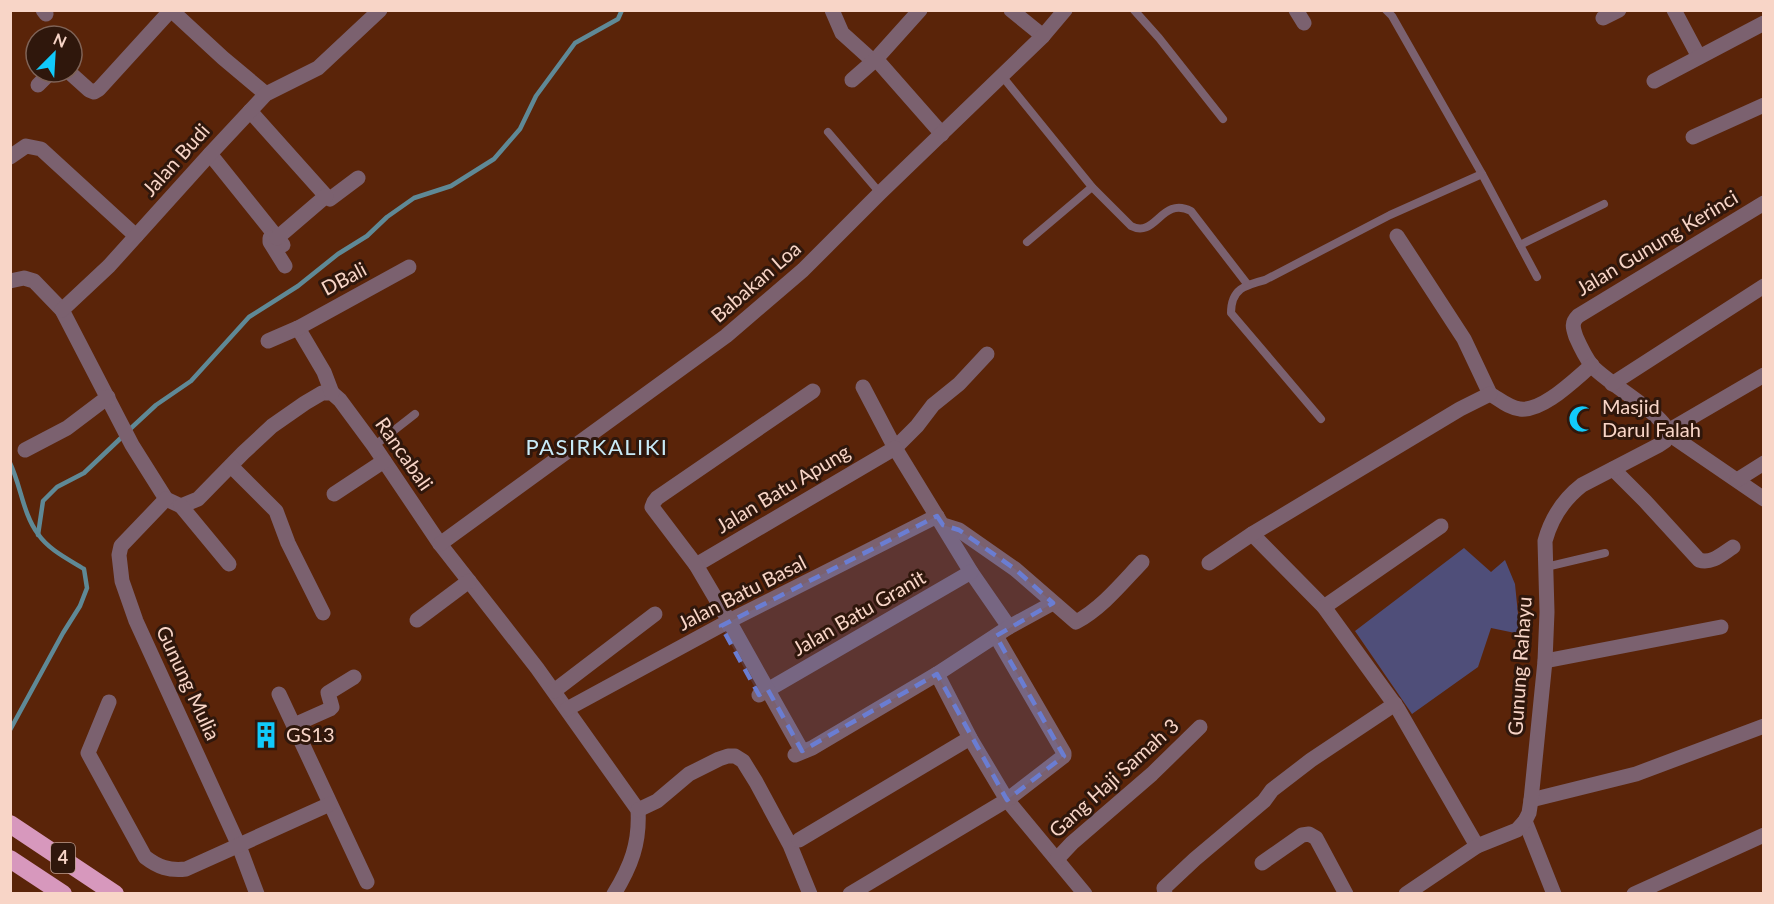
<svg xmlns="http://www.w3.org/2000/svg" width="1774" height="904" viewBox="0 0 1774 904" font-family="Lato,sans-serif">
<style>
.green{fill:#4f4e79}
.lines{fill:none;stroke-linecap:round;stroke-linejoin:round}
.stream{stroke:#5f8996;stroke-width:4.5}
.service{stroke:#7b616f;stroke-width:8}
.minor{stroke:#7b616f;stroke-width:15}
.motorway{stroke:#d798bd;stroke-width:18}
.marked{fill:#6a7dd2;fill-opacity:0.2;stroke:#6a7dd2;stroke-width:4.5;stroke-dasharray:12 8;stroke-linejoin:round}
.labels{text-anchor:middle;stroke-width:6;stroke-linejoin:round;paint-order:stroke}
.shield{fill:#2f170c;stroke:#bc9c8f;stroke-width:1.5}
.shield-label{font-size:18px;font-weight:bold;fill:#f8d5c7}
.street-label{font-size:20px;fill:#f8d5c7;stroke:#2f170c}
.poi-label{font-size:20px;fill:#f8d5c7;stroke:#2f170c;text-anchor:start}
.quarter-label{font-size:22px;letter-spacing:1.5px;fill:#c8eaf7;stroke:#2f170c}
</style>
<rect width="100%" height="100%" fill="#5a2409"/>
<!-- green -->
<path class="green" d="M1464 548 1491 572 1505 560 1515 584 1520 634 1491 628 1478 667 1412 714 1355 631Z"/>
<g class="lines">
<!-- stream -->
<g class="stream">
<path d="M129 430 156 405 191 381 249 317 298 286 338 254 367 236 387 217 414 198 451 186 494 159 520 129 536 96 575 43 618 19 622 10"/>
<path d="M10 463C21 486 23 514 38 534 49 550 68 559 84 569L87 588 80 606 63 633 10 730"/>
<path d="M38 535 43 501 57 487 84 473 123 436"/>
</g>
<!-- service -->
<g class="service">
<path d="M1134 10 1159 38 1223 119"/>
<path d="M1386 10 1392 16 1482 174 1537 277"/>
<path d="M1002 76 1092 187 1131 226C1156 239 1161 196 1191 211L1248 285"/>
<path d="M828 132 880 193"/>
<path d="M1027 242 1092 187"/>
<path d="M1520 245 1604 204"/>
<path d="M1321 419 1231 313C1231 289 1245 285 1265 280L1390 215 1482 174"/>
<path d="M374 446 415 414"/>
<path d="M1546 567 1605 553"/>
</g>
<!-- minor -->
<g class="minor">
<path d="M43 10 46 14"/>
<path d="M171 10 223 58 266 94"/>
<path d="M832 10 842 33 873 61"/>
<path d="M1011 10 1043 36"/>
<path d="M1296 10 1304 23"/>
<path d="M1674 10 1699 57"/>
<path d="M1603 18 1619 10"/>
<path d="M876 59 942 134"/>
<path d="M69 72 89 90 94 92 99 89 171 10"/>
<path d="M852 80 876 59 920 10"/>
<path d="M1654 81 1764 23"/>
<path d="M38 85 51 72"/>
<path d="M250 111 326 196 330 199 358 178"/>
<path d="M1693 137 1764 105"/>
<path d="M210 154 283 245"/>
<path d="M10 157 26 146 41 149 136 236"/>
<path d="M1764 203 1578 316C1571 323 1573 328 1576 337 1580 346 1586 358 1592 366 1608 384 1666 415 1669 434L1764 499"/>
<path d="M1397 236 1464 339 1490 394"/>
<path d="M270 238V242L285 266"/>
<path d="M277 238 326 196"/>
<path d="M10 281 24 278 34 281 62 310 132 445 166 499 181 506 198 499 243 453 272 426 305 403 322 393H332L340 400 374 446 440 544 537 668 638 810C640 843 631 866 614 894"/>
<path d="M62 310 109 266 210 154 266 94 318 68 380 10"/>
<path d="M298 328 324 372 332 393"/>
<path d="M268 341 298 328 409 267"/>
<path d="M1612 384 1764 286"/>
<path d="M863 387 895 448 917 426 933 405 959 384 987 354"/>
<path d="M1490 394C1499 399 1509 408 1520 409 1543 412 1575 379 1592 365"/>
<path d="M1668 431 1764 375"/>
<path d="M25 450 67 428 108 397"/>
<path d="M231 466 276 511 288 543 323 613"/>
<path d="M1613 469 1645 501 1699 560C1712 564 1722 554 1733 547"/>
<path d="M1737 480 1764 463"/>
<path d="M334 494 384 461"/>
<path d="M166 499 121 546 119 555 122 581 136 621 239 846 257 894"/>
<path d="M181 506 229 564"/>
<path d="M943 525 959 530 1015 569 1076 622C1102 608 1122 583 1142 562"/>
<path d="M1252 534 1324 607 1398 709 1477 846"/>
<path d="M440 544 726 336 803 270 880 193 1043 36 1065 10"/>
<path d="M1209 563 1252 534 1460 409 1490 394"/>
<path d="M696 565 895 448 971 572 1009 627"/>
<path d="M1324 607 1441 526"/>
<path d="M417 620 469 581"/>
<path d="M1545 661 1721 627"/>
<path d="M937 674 970 738 1007 800 1085 894"/>
<path d="M554 691 655 614"/>
<path d="M279 694 367 882"/>
<path d="M759 695 971 572"/>
<path d="M109 702 88 753 145 857C158 867 169 871 186 869L330 804"/>
<path d="M567 709 729 621 937 516"/>
<path d="M294 725 330 709 332 707 328 693 354 677"/>
<path d="M802 751 729 621 696 565 652 507 654 502 657 498 813 391"/>
<path d="M795 755 812 748 937 674 1009 627 1053 603"/>
<path d="M1531 800 1636 774 1764 726"/>
<path d="M638 810 657 801 689 774 719 759 728 756H735L743 761 756 782 790 845 810 894"/>
<path d="M1525 821 1554 894"/>
<path d="M799 840 970 738"/>
<path d="M1057 859 1072 843 1152 774 1200 727"/>
<path d="M1262 863 1302 835 1309 834 1316 838 1346 894"/>
<path d="M850 894 1007 800 1064 756V753L996 636"/>
<path d="M1165 894 1164 888 1195 859 1264 801 1272 790 1311 760 1395 704"/>
<path d="M1406 894 1477 846 1517 830 1525 821 1529 813 1531 800 1545 661 1547 612 1545 541C1551 519 1564 499 1582 485L1659 445 1665 441 1669 434"/>
<path d="M1634 894 1764 835"/>
</g>
<!-- motorway -->
<g class="motorway">
<path d="M10 824 115 894"/>
<path d="M10 859 63 894"/>
</g>
</g>
<!-- marked area -->
<path class="marked" d="M937 516 943 525 959 530 1015 569 1053 603 996 636 1064 756 1007 800 937 674 802 751 768 690 759 695 721 626Z"/>
<!-- icons -->
<defs>
<symbol id="mosque-bare" viewBox="-9 -9 18 18"><path d="M3.5-4.9A6 6 0 1 0 3.5 4.9A5 5 0 1 1 3.5-4.9Z" fill="#11cafb" stroke="#2f170c" stroke-width="2.5" paint-order="stroke"/></symbol>
<symbol id="building-bare" viewBox="-9 -9 18 18"><path d="M-4-6H4V6H1V3H-1V6H-4ZM-2.5-4.3h1.7v1.8h-1.7ZM.8-4.3h1.7v1.8H.8ZM-2.5-1h1.7V.8h-1.7ZM.8-1h1.7V.8H.8Z" fill="#11cafb" stroke="#2f170c" stroke-width="2.5" paint-order="stroke"/></symbol>
</defs>
<g fill-rule="evenodd">
<use href="#mosque-bare" x="1563" y="400" width="38" height="38"/>
<use href="#building-bare" x="247" y="716" width="38" height="38"/>
</g>
<g class="labels">
<!-- shield labels -->
<rect class="shield" x="51" y="843" width="24" height="30" rx="4.5"/>
<g class="shield-label">
<text x="63" y="864">4</text>
</g>
<!-- street labels -->
<g class="street-label">
<text transform="translate(176 160) rotate(-48)" y="7">Jalan Budi</text>
<text transform="translate(1657 243) rotate(-31)" y="7">Jalan Gunung Kerinci</text>
<text transform="translate(344 279) rotate(-28)" y="7">DBali</text>
<text transform="translate(756 282) rotate(-41)" y="7">Babakan Loa</text>
<text transform="translate(404 454) rotate(55)" y="7">Rancabali</text>
<text transform="translate(783 489) rotate(-31)" y="7">Jalan Batu Apung</text>
<text transform="translate(742 593) rotate(-27)" y="7">Jalan Batu Basal</text>
<text transform="translate(859 613) rotate(-30)" y="7">Jalan Batu Granit</text>
<text transform="translate(1520 666) rotate(-86)" y="7">Gunung Rahayu</text>
<text transform="translate(188 683) rotate(65)" y="7">Gunung Mulia</text>
<text transform="translate(1114 778) rotate(-42)" y="7">Gang Haji Samah 3</text>
</g>
<!-- poi labels -->
<g class="poi-label">
<text x="1602" y="414">Masjid<tspan x="1602" dy="23">Darul Falah</tspan></text>
<text x="286" y="742">GS13</text>
</g>
<!-- quarter labels -->
<g class="quarter-label">
<text x="597" y="455">PASIRKALIKI</text>
</g>
</g>
<!-- border -->
<rect width="1774" height="904" fill="none" stroke="#f8d5c7" stroke-width="24"/>
<!-- north arrow -->
<g transform="translate(54 54) rotate(24)"><circle r="28" fill="#2f170c" stroke="#7f6357" stroke-width="1.5"/>
<path d="M0-4.5L10 22L0 15L-10 22Z" fill="#11cafb"/>
<text y="-9" font-size="16" font-weight="bold" text-anchor="middle" fill="#f8d5c7">N</text>
</g>
</svg>
